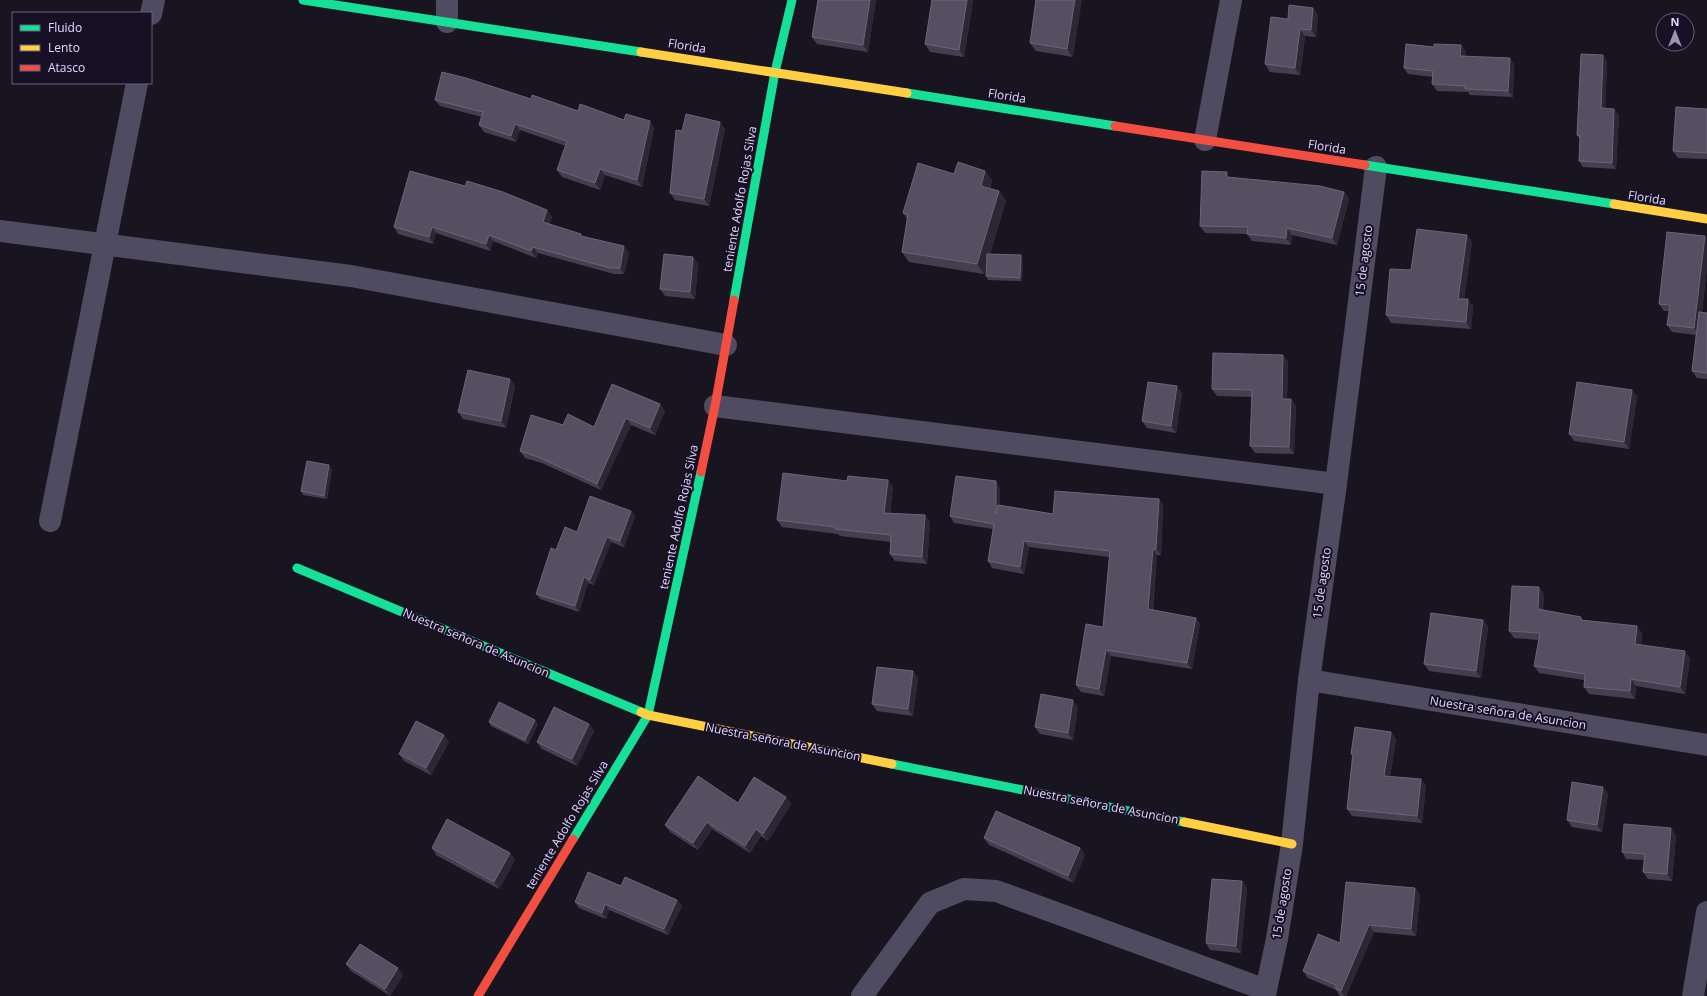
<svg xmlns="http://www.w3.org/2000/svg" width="1707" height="996" viewBox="0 0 1707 996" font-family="'Open Sans',sans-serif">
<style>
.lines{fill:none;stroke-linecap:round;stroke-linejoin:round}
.street{stroke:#4f4b60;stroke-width:22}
.fast{stroke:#16e098;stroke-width:9}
.slow{stroke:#ffcf43;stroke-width:9}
.jam{stroke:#f24e42;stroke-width:9}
.wall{fill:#453e4f}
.shaded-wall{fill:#2c2734}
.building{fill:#564f62;stroke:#6c647a}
.labels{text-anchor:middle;stroke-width:4;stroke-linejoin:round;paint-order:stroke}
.street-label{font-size:12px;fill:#e2d7fd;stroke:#181025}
</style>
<rect width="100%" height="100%" fill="#191520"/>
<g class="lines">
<!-- street -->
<g class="street">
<path d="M151 14 154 0"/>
<path d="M447 22V0"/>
<path d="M1205 140 1231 0"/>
<path d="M0 231 351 276 726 345"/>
<path d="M715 406 1336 484"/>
<path d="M50 521 137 83"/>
<path d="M1309 680 1707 745"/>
<path d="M862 996 930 903 964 889 996 891 1266 990"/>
<path d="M1262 996 1266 990 1277 939 1292 844 1309 680 1336 484 1376 167"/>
<path d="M1693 996 1707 912"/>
</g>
<!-- fast -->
<g class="fast">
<path d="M303 0 641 52"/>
<path d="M907 93 1115 126"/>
<path d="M1365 165 1614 204"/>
<path d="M734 300 775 72 792 0"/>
<path d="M297 568 641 712"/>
<path d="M892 764 1184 822"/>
<path d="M573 839 648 715 701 472"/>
</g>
<!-- slow -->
<g class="slow">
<path d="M641 52 907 93"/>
<path d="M1614 204 1707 219"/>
<path d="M641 712 648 715 892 764"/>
<path d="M1184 822 1292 844"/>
</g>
<!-- jam -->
<g class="jam">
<path d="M1115 126 1365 165"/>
<path d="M701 472 715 406 734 300"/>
<path d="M478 996 573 839"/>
</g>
</g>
<!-- wall -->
<g class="wall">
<path d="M876 0 868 52 817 44 812 37Z"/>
<path d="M932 0H972L973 1 964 57 930 52 925 44Z"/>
<path d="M1036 0 1073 57 1036 51 1030 43Z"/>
<path d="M1313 8 1318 15 1316 37 1305 36 1300 75 1270 72 1265 64 1288 19Z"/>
<path d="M1461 45 1466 52 1465 56 1514 64 1513 97 1470 95 1468 92 1437 91 1432 84V77L1408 74 1404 68 1434 47Z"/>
<path d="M1607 61 1605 108 1619 115 1616 169 1583 167 1579 161 1580 140 1577 135Z"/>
<path d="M531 99 578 111 624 120 650 121 654 128 642 187 605 175 600 190 562 177 557 170 566 146 520 130 516 142 484 132 479 125 482 117 440 106 435 100Z"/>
<path d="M1707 109V159L1678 158 1673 151Z"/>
<path d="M720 122 725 129 709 206 675 200 670 193Z"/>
<path d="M985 171 992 180 990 189 999 191 1006 201 990 254 1021 255 1023 259 1022 281 988 280 986 276V265L984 274 909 262 902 252 907 219 903 213 954 174Z"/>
<path d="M1230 177 1344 192 1349 199 1337 245 1292 235 1291 245 1252 241 1247 234 1205 233 1200 226Z"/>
<path d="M465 186 547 210 552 217 549 224 629 253 624 274H614L538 253 536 258 493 241 490 251 436 233 433 244 398 234 394 227Z"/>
<path d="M1705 236 1707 239V267L1702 312 1707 313V379L1697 378 1692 371 1696 335 1672 332 1667 325 1669 311H1664L1659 304Z"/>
<path d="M1472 242 1464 299 1473 306 1471 329 1391 323 1386 315 1411 270Z"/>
<path d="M693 257 698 264 695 299 665 296 660 289Z"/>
<path d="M1283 355 1288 362 1287 399H1291L1296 406 1294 454 1255 453 1250 446 1252 397 1217 396 1212 389Z"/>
<path d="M510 379 515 386 506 428 463 419 458 412Z"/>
<path d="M1632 390 1637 397 1629 449 1574 441 1569 434Z"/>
<path d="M1182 393 1176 433 1147 428 1142 421Z"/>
<path d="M660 404 665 411 655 435 631 425 601 490 542 463 525 458 520 451 563 425 594 427Z"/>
<path d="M332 469 327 499 303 495 301 491Z"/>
<path d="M893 487 890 513 925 515 930 522 927 564 895 561 890 554 891 542 840 536 838 534 782 527 777 520Z"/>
<path d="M1000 488V505L1053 514 1159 499 1163 506 1161 555H1157L1153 610 1196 618 1200 624 1192 669 1111 656 1104 696 1081 692 1076 685 1103 627 1109 557 1029 547 1024 574 992 568 988 561 993 529 954 523 950 516Z"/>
<path d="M631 511 635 516 624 547 611 542 594 585 588 583 579 612 540 599 536 594 577 532Z"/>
<path d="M1544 594 1543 610 1584 620 1642 633 1641 645 1690 658 1685 694 1636 686 1635 699 1589 694 1584 687V680L1539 673 1534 666 1539 640 1514 638 1509 631Z"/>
<path d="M1483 620 1488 627 1481 678 1429 671 1424 664Z"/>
<path d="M913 671 918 678 913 716 877 711 872 704Z"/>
<path d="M1078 707 1073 740 1040 734 1035 727Z"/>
<path d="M535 720 538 724 528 744 491 726 489 722Z"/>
<path d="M589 724 594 731 577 766 542 749 537 742Z"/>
<path d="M1391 732 1396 739 1390 777 1421 779 1426 786 1422 823 1352 816 1347 809 1352 755 1351 754Z"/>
<path d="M449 742 431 775 404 761 399 754Z"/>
<path d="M1603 787 1608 794 1602 832 1572 827 1567 820Z"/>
<path d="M786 797 791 804 768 841 761 836 750 853 712 829 698 850 670 832 665 825 738 803Z"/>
<path d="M1676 835 1672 881 1648 879 1643 872 1644 860 1626 859 1622 852Z"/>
<path d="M984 838 1080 848 1085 855 1073 883 989 845Z"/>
<path d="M432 848 510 853 515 860 499 889 436 855Z"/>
<path d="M1242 881 1247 888 1241 953 1210 950 1206 943Z"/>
<path d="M621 886 677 900 682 906 668 935 609 910 606 919 579 908 575 902Z"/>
<path d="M1415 888 1420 895 1416 936 1374 932 1346 996H1340L1336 990 1308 978 1303 971Z"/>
<path d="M346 964 403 975 390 996 351 971Z"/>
</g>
<!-- shaded-wall -->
<g class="shaded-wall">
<path d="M870 0H876L868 52 863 45Z"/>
<path d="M967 0H972L973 1 964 57 959 50Z"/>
<path d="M1075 0H1082L1073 57 1067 49Z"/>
<path d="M1313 8 1318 15 1316 37 1311 30Z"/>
<path d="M1300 29 1305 36 1300 75 1295 68Z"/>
<path d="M1461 45 1466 52 1465 62 1460 56Z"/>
<path d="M1603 55 1607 61 1605 114 1601 108Z"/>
<path d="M1510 58 1514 64 1513 97 1508 91Z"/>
<path d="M1614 109 1619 115 1616 169 1612 163Z"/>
<path d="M650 121 654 128 642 187 637 180Z"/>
<path d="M720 122 725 129 709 206 704 199Z"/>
<path d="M515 124 520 130 516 142 511 136Z"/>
<path d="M600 169 605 175 600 190 595 183Z"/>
<path d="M985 171 992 180 988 196 981 186Z"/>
<path d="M999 191 1006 201 984 274 977 264Z"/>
<path d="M1344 192 1349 199 1337 245 1332 238Z"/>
<path d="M547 210 552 217 547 229 543 222Z"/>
<path d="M432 227 436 233 433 244 429 237Z"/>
<path d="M1287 228 1292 235 1291 245 1286 238Z"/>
<path d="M489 235 493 241 490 251 486 244Z"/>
<path d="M1467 235 1472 242 1463 306 1458 299Z"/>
<path d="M1705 236 1707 239V267L1699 335 1694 328Z"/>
<path d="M624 246 629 253 624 274 620 268Z"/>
<path d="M533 247 538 253 536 258 531 251Z"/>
<path d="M1021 255 1023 259 1022 281 1020 278Z"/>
<path d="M693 257 698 264 695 299 690 292Z"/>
<path d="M1468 299 1473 306 1471 329 1466 322Z"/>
<path d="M1283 355 1288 362 1287 406 1282 399Z"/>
<path d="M510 379 515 386 506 428 501 421Z"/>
<path d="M1177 386 1182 393 1176 433 1171 426Z"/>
<path d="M1632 390 1637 397 1629 449 1624 442Z"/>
<path d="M1291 399 1296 406 1294 454 1289 447Z"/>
<path d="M660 404 665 411 655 435 650 428Z"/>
<path d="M626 418 631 425 601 490 597 484Z"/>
<path d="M329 465 332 469 327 499 324 496Z"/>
<path d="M888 480 893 487 889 520 884 513Z"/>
<path d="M996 481 1000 488V521L996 514Z"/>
<path d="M1159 499 1163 506 1161 555 1156 549Z"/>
<path d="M631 511 635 516 624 547 620 541Z"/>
<path d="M925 515 930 522 927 564 922 557Z"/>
<path d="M607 537 611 542 594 585 590 580Z"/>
<path d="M1024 541 1029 547 1024 574 1020 567Z"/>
<path d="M1153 549 1157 555 1152 615 1148 609Z"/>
<path d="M584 577 588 583 579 612 575 606Z"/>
<path d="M1539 587 1544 594 1543 616 1538 609Z"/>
<path d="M1196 618 1200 624 1192 669 1187 663Z"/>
<path d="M1483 620 1488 627 1481 678 1476 671Z"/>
<path d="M1637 626 1642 633 1640 651 1635 644Z"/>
<path d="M1106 650 1111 656 1104 696 1099 689Z"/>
<path d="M1685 651 1690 658 1685 694 1680 687Z"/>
<path d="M913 671 918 678 913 716 908 709Z"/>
<path d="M1631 679 1636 686 1635 699 1630 691Z"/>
<path d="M1073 700 1078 707 1073 740 1068 733Z"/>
<path d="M535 720 538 724 528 744 525 740Z"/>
<path d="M589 724 594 731 577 766 572 759Z"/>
<path d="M1391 732 1396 739 1389 783 1384 776Z"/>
<path d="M444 735 449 742 431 775 426 768Z"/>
<path d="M1421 779 1426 786 1422 823 1417 816Z"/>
<path d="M1603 787 1608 794 1602 832 1597 825Z"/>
<path d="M786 797 791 804 768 841 763 834Z"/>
<path d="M707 822 712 829 698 850 693 843Z"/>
<path d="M1671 828 1676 835 1672 881 1667 874Z"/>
<path d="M756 829 761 836 750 853 745 846Z"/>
<path d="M1080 848 1085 855 1073 883 1068 876Z"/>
<path d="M510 853 515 860 499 889 494 882Z"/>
<path d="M1242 881 1247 888 1241 953 1236 946Z"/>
<path d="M1415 888 1420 895 1416 936 1411 929Z"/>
<path d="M677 900 682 906 668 935 664 929Z"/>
<path d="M605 904 609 910 606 919 602 913Z"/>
<path d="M1369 925 1374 932 1346 996H1344L1341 991Z"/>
<path d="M398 968 403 975 390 996 385 989Z"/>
</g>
<!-- building -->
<g class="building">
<path d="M818 0H870L863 45 812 37Z"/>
<path d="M932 0H967L959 50 925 44Z"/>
<path d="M1036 0H1075L1067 49 1030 43Z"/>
<path d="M1289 5 1313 8 1311 30 1300 29 1295 68 1265 64 1271 17 1288 19Z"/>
<path d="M1406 44 1434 47V44L1461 45 1460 56 1510 58 1508 91 1465 89V86L1432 84 1433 71 1404 68Z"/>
<path d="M1581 54 1603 55 1601 108 1614 109 1612 163 1579 161 1580 136 1577 135Z"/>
<path d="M442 72 466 78 531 99 532 95 578 111 580 104 624 120 626 114 650 121 637 180 600 169 595 183 557 170 567 141 515 124 511 136 479 125 483 112 435 100Z"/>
<path d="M1676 107 1707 109V153L1673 151Z"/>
<path d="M686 114 720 122 704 199 670 193 676 130 682 131Z"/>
<path d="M958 162 985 171 981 186 999 191 977 264 902 252 908 214 903 213 918 163 954 174Z"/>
<path d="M410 171 465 186 467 181 503 192 547 210 543 222 581 234V236L624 246 620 268H610L533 247 531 251 489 235 486 244 432 227 429 237 394 227Z"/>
<path d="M1202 171 1227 172V177L1320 186 1344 192 1332 238 1287 228 1286 238 1247 234 1248 227 1200 226Z"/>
<path d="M1417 229 1467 235 1458 299H1468L1466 322 1386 315 1390 269 1411 270Z"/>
<path d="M1667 232 1705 236 1694 328 1667 325 1670 305 1659 304Z"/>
<path d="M664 254 693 257 690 292 660 289Z"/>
<path d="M987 254 1021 255 1020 278 986 276Z"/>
<path d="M1699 312 1707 313V373L1692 371Z"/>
<path d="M1213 353 1283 355 1282 399H1291L1289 447 1250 446 1252 390 1212 389Z"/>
<path d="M468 370 510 379 501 421 458 412Z"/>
<path d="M1148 382 1177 386 1171 426 1142 421Z"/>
<path d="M1577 382 1632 390 1624 442 1569 434Z"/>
<path d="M612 384 660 404 650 428 626 418 597 484 538 457 520 451 531 415 563 425 568 414 594 427Z"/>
<path d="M307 461 329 465 324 496 301 491Z"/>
<path d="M783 473 847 481 848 476 888 480 884 513 925 515 922 557 890 554 891 535 835 529V527L777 520Z"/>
<path d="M956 476 996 481V514L998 505 1053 514 1055 491 1159 499 1156 549H1153L1148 609 1196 618 1187 663 1106 650 1099 689 1076 685 1086 624 1103 627 1110 551 1024 541 1020 567 988 561 994 524 950 516Z"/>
<path d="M590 496 631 511 620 541 607 537 590 580 584 577 575 606 536 594 551 548 556 550 565 527 577 532Z"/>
<path d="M1512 586 1539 587 1538 609 1581 617V620L1637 626 1635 644 1685 651 1680 687 1631 679 1630 691 1584 687 1585 674 1534 666 1540 633 1509 631Z"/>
<path d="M1431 613 1483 620 1476 671 1424 664Z"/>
<path d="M877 667 913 671 908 709 872 704Z"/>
<path d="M1041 694 1073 700 1068 733 1035 727Z"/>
<path d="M499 702 535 720 525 740 489 722Z"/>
<path d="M554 707 589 724 572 759 537 742Z"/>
<path d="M416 721 444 735 426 768 399 754Z"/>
<path d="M1355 727 1391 732 1384 776 1421 779 1417 816 1347 809 1353 754H1351Z"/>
<path d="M698 776 738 803 754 777 786 797 763 834 756 829 745 846 707 822 693 843 665 825Z"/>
<path d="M1572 782 1603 787 1597 825 1567 820Z"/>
<path d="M996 811 1080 848 1068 876 984 838Z"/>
<path d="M447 819 510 853 494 882 432 848Z"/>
<path d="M1624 824 1671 828 1667 874 1643 872 1645 854 1622 852Z"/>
<path d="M588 872 621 886 625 877 677 900 664 929 605 904 602 913 575 902Z"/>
<path d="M1212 879 1242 881 1236 946 1206 943Z"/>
<path d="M1346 882 1415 888 1411 929 1369 925 1341 991 1336 989V985L1303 971 1318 934 1340 943Z"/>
<path d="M360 944 398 968 385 989 346 964Z"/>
</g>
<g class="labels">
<!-- street labels -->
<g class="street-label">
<text transform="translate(687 46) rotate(9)" y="4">Florida</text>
<text transform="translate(1007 96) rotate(9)" y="4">Florida</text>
<text transform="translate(1327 147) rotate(9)" y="4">Florida</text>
<text transform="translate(1647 198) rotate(9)" y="4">Florida</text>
<text transform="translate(740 199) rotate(-80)" y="4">teniente Adolfo Rojas Silva</text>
<text transform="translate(1364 261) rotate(-83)" y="4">15 de agosto</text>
<text transform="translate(679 517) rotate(-78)" y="4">teniente Adolfo Rojas Silva</text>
<text transform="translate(1322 583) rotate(-82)" y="4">15 de agosto</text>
<text transform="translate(476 643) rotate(23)" y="4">Nuestra señora de Asuncion</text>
<text transform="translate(1508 713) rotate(9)" y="4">Nuestra señora de Asuncion</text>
<text transform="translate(783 742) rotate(11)" y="4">Nuestra señora de Asuncion</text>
<text transform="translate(1101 805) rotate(11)" y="4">Nuestra señora de Asuncion</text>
<text transform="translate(567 825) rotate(-59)" y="4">teniente Adolfo Rojas Silva</text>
<text transform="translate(1282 904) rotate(-81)" y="4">15 de agosto</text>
</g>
</g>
<!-- legend -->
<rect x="12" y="12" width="140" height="72" fill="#181025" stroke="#69607b"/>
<rect x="20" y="25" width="20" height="6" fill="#16e098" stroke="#69607b"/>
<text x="48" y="32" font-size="12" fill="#e2d7fd">Fluido</text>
<rect x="20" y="45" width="20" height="6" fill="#ffcf43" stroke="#69607b"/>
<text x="48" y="52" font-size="12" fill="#e2d7fd">Lento</text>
<rect x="20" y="65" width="20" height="6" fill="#f24e42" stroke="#69607b"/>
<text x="48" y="72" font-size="12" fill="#e2d7fd">Atasco</text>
<!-- north arrow -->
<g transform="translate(1675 32)"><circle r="19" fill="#181025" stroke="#69607b"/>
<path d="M0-3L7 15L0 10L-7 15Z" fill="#9c93b0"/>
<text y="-6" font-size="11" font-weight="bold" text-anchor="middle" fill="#e2d7fd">N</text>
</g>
</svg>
